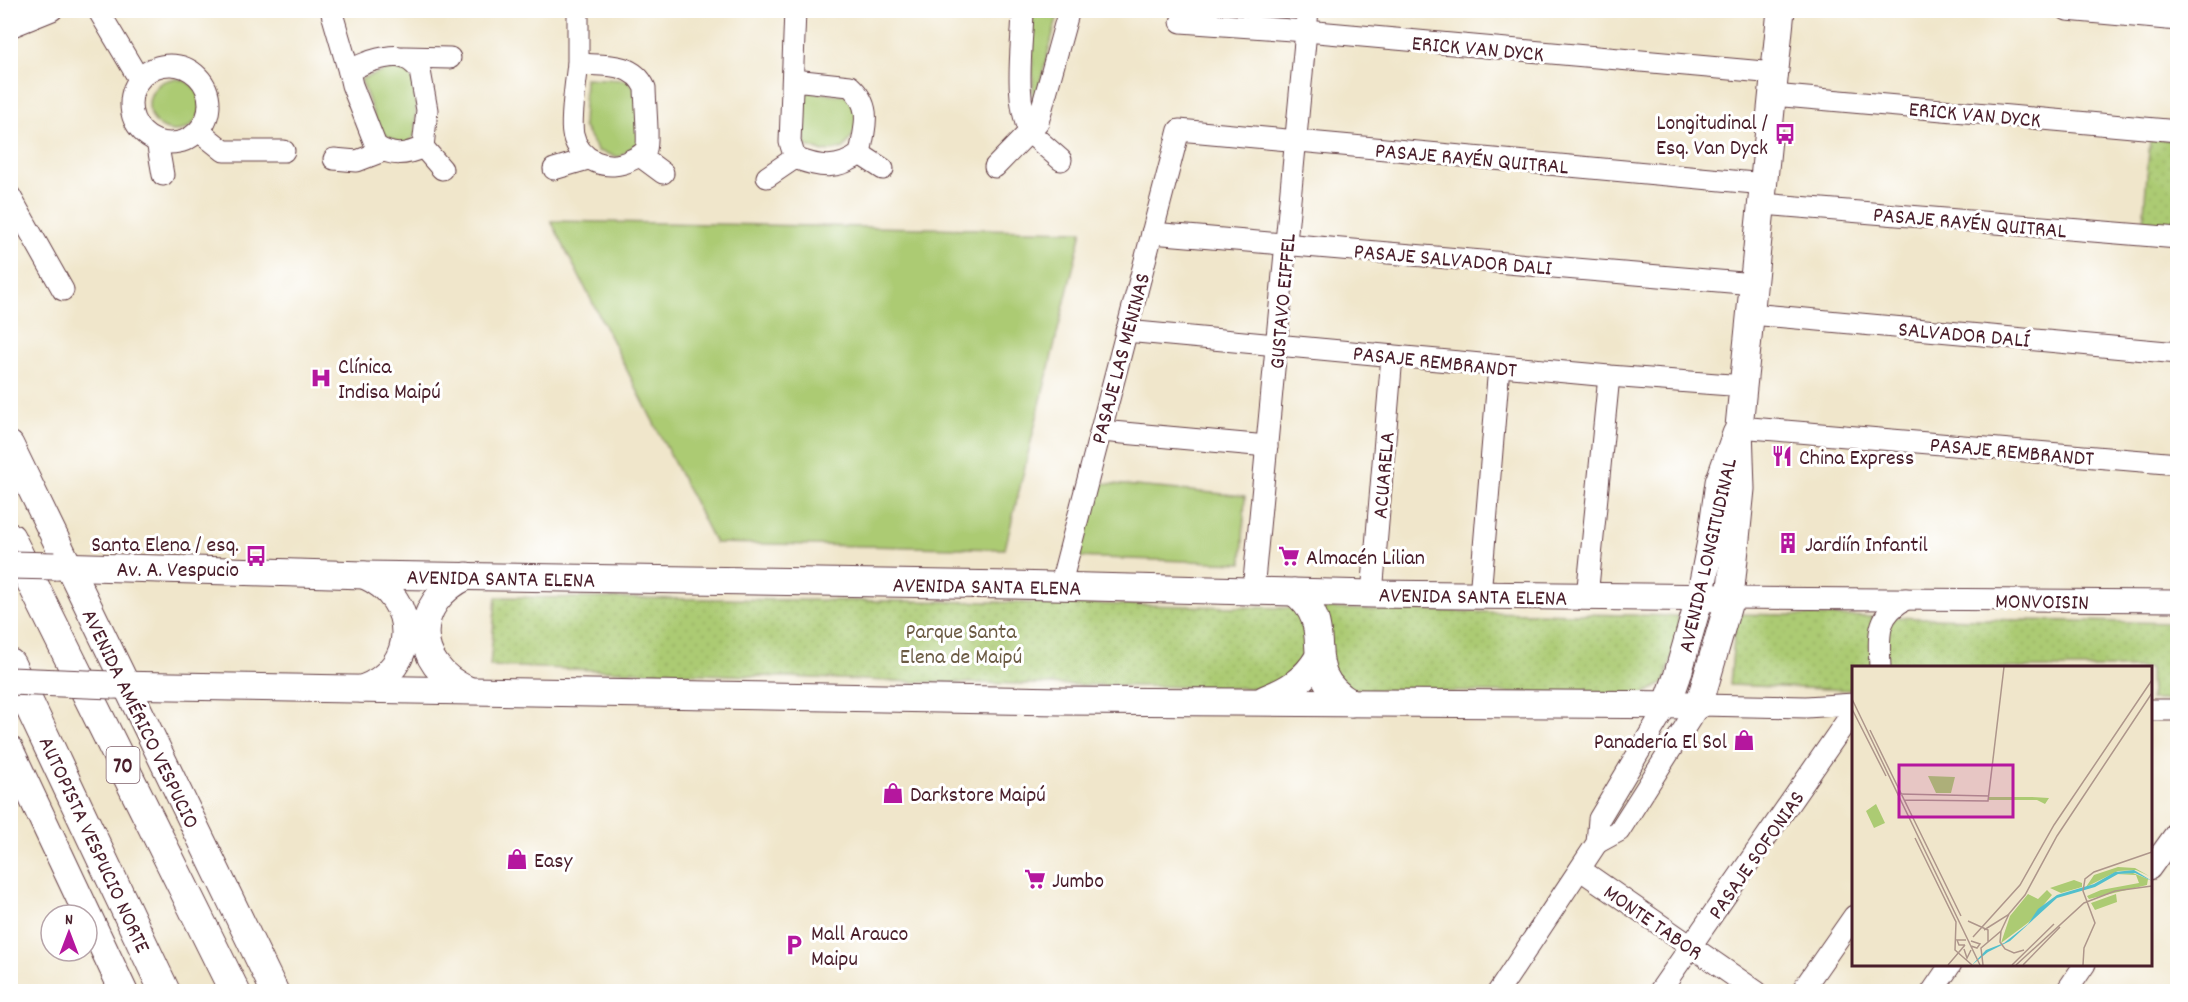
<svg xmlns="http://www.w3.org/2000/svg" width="2188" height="1002" viewBox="0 0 2188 1002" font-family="Dekko,sans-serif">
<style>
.green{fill:#accb73;stroke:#7b754f;stroke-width:1.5}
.park{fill:url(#park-dots);stroke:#7b754f;stroke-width:1.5}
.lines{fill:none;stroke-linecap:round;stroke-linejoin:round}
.minor-casing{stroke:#633d43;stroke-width:23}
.major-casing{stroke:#633d43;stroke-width:29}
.highway-casing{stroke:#633d43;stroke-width:32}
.minor{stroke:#fff;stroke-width:21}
.major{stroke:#fff;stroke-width:27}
.highway{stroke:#fff;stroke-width:30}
.major-bridge-casing{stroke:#633d43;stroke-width:29;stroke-linecap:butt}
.major-bridge{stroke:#fff;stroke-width:27}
.labels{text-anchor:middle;stroke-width:6;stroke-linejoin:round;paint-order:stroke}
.shield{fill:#fff;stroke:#80626b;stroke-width:1.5}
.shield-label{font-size:21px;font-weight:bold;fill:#4a1f2b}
.street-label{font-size:22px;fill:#4a1f2b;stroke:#fff}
.poi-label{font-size:22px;fill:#4a1f2b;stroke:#fff;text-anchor:start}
.park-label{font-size:22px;fill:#6c5b44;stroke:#fff}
.inset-road{fill:none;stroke:#ae968b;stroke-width:1.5}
.view{fill:#b5179e;fill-opacity:0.15;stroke:#b5179e;stroke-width:3}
.inset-edge{fill:none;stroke:#4a1f2b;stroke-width:3}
</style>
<defs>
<pattern id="park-dots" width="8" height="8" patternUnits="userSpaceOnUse" patternTransform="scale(1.5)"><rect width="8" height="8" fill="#accb73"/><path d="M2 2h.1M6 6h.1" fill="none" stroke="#96ae64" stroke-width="1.8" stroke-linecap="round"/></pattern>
</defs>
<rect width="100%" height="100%" fill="#fff"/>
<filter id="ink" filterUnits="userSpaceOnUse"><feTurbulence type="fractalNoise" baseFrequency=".0167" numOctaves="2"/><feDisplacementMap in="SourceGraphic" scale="12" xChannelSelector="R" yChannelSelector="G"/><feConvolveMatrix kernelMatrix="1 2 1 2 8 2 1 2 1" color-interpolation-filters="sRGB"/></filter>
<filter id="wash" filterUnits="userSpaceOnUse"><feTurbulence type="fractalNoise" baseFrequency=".008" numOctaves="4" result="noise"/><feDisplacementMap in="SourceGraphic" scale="24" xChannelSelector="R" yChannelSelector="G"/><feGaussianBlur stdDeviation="1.35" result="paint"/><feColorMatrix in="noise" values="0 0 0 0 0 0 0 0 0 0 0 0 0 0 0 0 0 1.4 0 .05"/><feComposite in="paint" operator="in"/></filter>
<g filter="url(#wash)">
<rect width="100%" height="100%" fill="#f0e6cb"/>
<!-- green -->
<g class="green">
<path d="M1032 11H1059L1033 109Z"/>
<path d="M398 66 412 74 416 107 415 135 405 146 380 132 361 79Z"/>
<path d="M585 78 627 80 641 96 642 140 619 157 598 151 583 126Z"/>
<circle cx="175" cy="105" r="26"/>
<path d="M803 91 848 96 860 113 855 132 844 148 823 152 805 145Z"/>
<path d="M551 221 1082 231 1005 549 715 543Z"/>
<path d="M1091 482 1245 496 1242 563 1073 557Z"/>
</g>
<!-- park -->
<g class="park">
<path d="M2150 139 2177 140V227L2143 223Z"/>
<path d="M496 597 992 602 1677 616 1681 626 1664 683 1642 695 916 682 490 666Z"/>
<path d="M1736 614 2177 623V700H2151L2150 668H1854L1853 685 1850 690 1730 685Z"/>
</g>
</g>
<g filter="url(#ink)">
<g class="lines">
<defs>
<g id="minor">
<path d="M98 10 139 79"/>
<path d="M331 10 349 72"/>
<path d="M578 10V64"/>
<path d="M1023 10C1022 51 1014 94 1029 132L1038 122 1069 10"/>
<path d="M2067 10 2178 20"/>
<path d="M1181 22 1306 31 1775 73"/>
<path d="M10 27 52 10"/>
<path d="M404 57 450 58"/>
<path d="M578 64C603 66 633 61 645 88 645 99 649 142 646 149 643 155 637 157 631 160 609 172 579 162 573 134 570 121 576 80 578 64Z"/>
<circle cx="170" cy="104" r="39"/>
<path d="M794 80 850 86C873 107 865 126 860 154 838 170 820 168 795 158L790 142 795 10"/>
<path d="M1773 95 2178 131"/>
<path d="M199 131 224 151H284"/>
<path d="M157 141 163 175"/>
<path d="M423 147C406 155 392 157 376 146L352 85 349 72C356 66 363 64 371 61 391 55 407 52 420 71L427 110 423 147 442 169"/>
<path d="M860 154 883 169"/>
<path d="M640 156 663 173"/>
<path d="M334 159 357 161 383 151"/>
<path d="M995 167 1029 132 1061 160"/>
<path d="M554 169 588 159"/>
<path d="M767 177 795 158"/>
<path d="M10 196 63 290"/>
<path d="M1762 204 2178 238"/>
<path d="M1152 233 1754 284"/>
<path d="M1751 314 2178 353"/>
<path d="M1126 331 1609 376 1744 386"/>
<path d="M1739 427 2178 464"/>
<path d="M1101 431 1267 446"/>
<path d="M1060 587 1179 130 1765 184"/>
<path d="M1253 591 1308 10"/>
<path d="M1372 594 1392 356"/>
<path d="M1480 596 1499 366"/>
<path d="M1587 597 1609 376"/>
<path d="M1730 598 2178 601"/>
<path d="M1880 668C1879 637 1875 615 1906 599"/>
<path d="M2150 710H2178"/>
<path d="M1597 843 1619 831 1699 705 1806 707 1854 704"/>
<path d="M2150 869 2178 830"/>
<path d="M1581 870 1757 992"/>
<path d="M1498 992 1597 843 1599 819 1667 705"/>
<path d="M1659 992 1850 716"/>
<path d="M1801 992 1854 916"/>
<path d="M1932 992 1951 964"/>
<path d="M2066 992 2085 964"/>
</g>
<g id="major">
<path d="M10 445 275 992"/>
<path d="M55 566 364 575 1013 585 1372 594 1730 598"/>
<path d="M467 576C411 602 411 665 468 690"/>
<path d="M1294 592C1342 628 1293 669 1351 703"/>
<path d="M112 685 1061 701 1699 705 1730 598 1741 489 1739 427 1781 10"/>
<path d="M362 689C419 668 419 599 364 575"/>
<path d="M1265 699C1288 690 1305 680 1318 658"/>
<path d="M1667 705 1677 677 1700 597 1711 541 1719 482 1736 434"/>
<path d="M10 750 124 992"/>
</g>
<g id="highway">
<path d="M10 538 235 992"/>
<path d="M10 664 165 992"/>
</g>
</defs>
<!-- minor casing -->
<use href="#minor" class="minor-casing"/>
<!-- major casing -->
<use href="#major" class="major-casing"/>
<!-- highway casing -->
<use href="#highway" class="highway-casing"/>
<!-- minor -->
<use href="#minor" class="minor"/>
<!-- major -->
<use href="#major" class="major"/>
<!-- highway -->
<use href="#highway" class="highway"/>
<defs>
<g id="major-bridge">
<path d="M10 565 55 566"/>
<path d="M10 681 112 685"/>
</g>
</defs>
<!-- major-bridge casing -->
<use href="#major-bridge" class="major-bridge-casing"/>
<!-- major-bridge -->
<use href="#major-bridge" class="major-bridge"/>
</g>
</g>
<!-- icons -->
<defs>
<symbol id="bus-bare" viewBox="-9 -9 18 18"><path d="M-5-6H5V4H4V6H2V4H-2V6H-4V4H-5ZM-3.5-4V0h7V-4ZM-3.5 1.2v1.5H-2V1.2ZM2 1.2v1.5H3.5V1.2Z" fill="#b5179e" stroke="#fff" stroke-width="2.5" paint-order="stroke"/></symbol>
<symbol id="hospital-bare" viewBox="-9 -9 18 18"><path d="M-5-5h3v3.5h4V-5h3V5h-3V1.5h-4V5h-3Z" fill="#b5179e" stroke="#fff" stroke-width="2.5" paint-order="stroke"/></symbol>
<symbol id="restaurant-bare" viewBox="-9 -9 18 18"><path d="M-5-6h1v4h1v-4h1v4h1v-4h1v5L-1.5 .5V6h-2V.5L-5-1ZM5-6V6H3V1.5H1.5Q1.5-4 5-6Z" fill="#b5179e" stroke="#fff" stroke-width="2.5" paint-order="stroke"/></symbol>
<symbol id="building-bare" viewBox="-9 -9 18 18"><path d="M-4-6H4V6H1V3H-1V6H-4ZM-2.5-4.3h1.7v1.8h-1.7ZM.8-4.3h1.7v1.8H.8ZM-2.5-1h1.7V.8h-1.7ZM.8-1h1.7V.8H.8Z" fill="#b5179e" stroke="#fff" stroke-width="2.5" paint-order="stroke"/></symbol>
<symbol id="supermarket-bare" viewBox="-9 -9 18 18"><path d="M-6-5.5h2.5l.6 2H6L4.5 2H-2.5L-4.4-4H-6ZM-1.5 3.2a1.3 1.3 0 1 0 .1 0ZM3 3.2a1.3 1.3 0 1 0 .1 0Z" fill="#b5179e" stroke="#fff" stroke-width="2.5" paint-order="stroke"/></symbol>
<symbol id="shop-bare" viewBox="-9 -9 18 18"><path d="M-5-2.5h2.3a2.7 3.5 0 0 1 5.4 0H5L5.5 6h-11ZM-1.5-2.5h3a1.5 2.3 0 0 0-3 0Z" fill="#b5179e" stroke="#fff" stroke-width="2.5" paint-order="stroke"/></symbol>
<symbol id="parking-bare" viewBox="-9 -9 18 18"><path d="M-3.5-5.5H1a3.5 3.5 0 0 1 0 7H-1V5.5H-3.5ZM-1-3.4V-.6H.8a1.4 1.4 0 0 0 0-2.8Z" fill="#b5179e" stroke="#fff" stroke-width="2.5" paint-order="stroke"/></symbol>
</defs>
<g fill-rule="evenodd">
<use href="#bus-bare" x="1770" y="119" width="30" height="30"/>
<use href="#hospital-bare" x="306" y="363" width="30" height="30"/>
<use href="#restaurant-bare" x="1767" y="441" width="30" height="30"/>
<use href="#building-bare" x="1773" y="528" width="30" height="30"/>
<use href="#bus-bare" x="241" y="541" width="30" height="30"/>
<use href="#supermarket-bare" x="1274" y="541" width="30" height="30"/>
<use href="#shop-bare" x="1729" y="725" width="30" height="30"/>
<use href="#shop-bare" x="878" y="778" width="30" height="30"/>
<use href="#shop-bare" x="502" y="844" width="30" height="30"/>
<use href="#supermarket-bare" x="1020" y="864" width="30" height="30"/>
<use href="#parking-bare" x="779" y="930" width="30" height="30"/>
</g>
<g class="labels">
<!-- shield labels -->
<rect class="shield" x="106.5" y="747" width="33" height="36" rx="4.5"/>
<g class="shield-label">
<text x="123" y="772">70</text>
</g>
<!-- street labels -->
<g class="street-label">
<text transform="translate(1478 47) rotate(5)" y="8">ERICK VAN DYCK</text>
<text transform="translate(1975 113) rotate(5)" y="8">ERICK VAN DYCK</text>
<text transform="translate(1472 157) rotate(5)" y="8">PASAJE RAYÉN QUITRAL</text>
<text transform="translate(1970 221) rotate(5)" y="8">PASAJE RAYÉN QUITRAL</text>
<text transform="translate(1453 258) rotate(5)" y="8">PASAJE SALVADOR DALI</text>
<text transform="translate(1281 301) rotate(-85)" y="8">GUSTAVO EIFFEL</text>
<text transform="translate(1964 333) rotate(5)" y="8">SALVADOR DALÍ</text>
<text transform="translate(1119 358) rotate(-75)" y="8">PASAJE LAS MENINAS</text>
<text transform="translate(1435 360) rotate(6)" y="8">PASAJE REMBRANDT</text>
<text transform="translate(2012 450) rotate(5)" y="8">PASAJE REMBRANDT</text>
<text transform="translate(1382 475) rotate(-85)" y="8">ACUARELA</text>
<text transform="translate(1706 555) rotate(-77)" y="8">AVENIDA LONGITUDINAL</text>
<text transform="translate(501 577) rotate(1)" y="8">AVENIDA SANTA ELENA</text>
<text transform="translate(987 585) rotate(1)" y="8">AVENIDA SANTA ELENA</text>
<text transform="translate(1473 595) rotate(1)" y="8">AVENIDA SANTA ELENA</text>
<text transform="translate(2042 600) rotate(1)" y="8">MONVOISIN</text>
<text transform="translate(142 718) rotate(64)" y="8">AVENIDA AMÉRICO VESPUCIO</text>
<text transform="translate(96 844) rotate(65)" y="8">AUTOPISTA VESPUCIO NORTE</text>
<text transform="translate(1755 854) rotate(-55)" y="8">PASAJE SOFONIAS</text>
<text transform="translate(1654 921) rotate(35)" y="8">MONTE TABOR</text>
</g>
<!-- poi labels -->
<g class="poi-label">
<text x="1768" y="129" text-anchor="end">Longitudinal /<tspan x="1768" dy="25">Esq. Van Dyck</tspan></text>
<text x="338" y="373">Clínica<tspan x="338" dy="25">Indisa Maipú</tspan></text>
<text x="1799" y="464">China Express</text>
<text x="239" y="551" text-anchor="end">Santa Elena / esq.<tspan x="239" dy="25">Av. A. Vespucio</tspan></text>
<text x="1805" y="551">Jardiín Infantil</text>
<text x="1306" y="564">Almacén Lilian</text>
<text x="1727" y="748" text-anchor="end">Panadería El Sol</text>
<text x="910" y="801">Darkstore Maipú</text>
<text x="534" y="867">Easy</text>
<text x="1052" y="887">Jumbo</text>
<text x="811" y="940">Mall Arauco<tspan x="811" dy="25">Maipu</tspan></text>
</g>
<!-- park labels -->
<g class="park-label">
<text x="961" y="638">Parque Santa<tspan x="961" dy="25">Elena de Maipú</tspan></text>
</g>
</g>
<!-- overview -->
<g transform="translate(1852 666)">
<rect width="300" height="300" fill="#f0e6cb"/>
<path d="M76 110 103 111 99 127H84ZM24 138 33 157 22 162 14 145ZM281 207 296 213 295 219 237 233 235 230 249 224 287 217 284 209 264 208ZM222 214 230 217V221L209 227 198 222ZM195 224 200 229 177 256 149 277 158 250 176 228 186 233ZM264 228 265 236 243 244 239 237Z" fill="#accb73"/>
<path d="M137 131H180L197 132 193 138 185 134H137ZM266 201 283 202 297 210 284 204 266 205 234 221 242 209Z" fill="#accb73"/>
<path d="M282 204 300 215 283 207 266 208 243 221 205 232 158 275 136 286 120 299 134 284 152 277 176 258 186 243 205 229 242 218 263 206Z" fill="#52bfcc"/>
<path class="inset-road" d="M0 33 128 299M0 43 34 110M18 64 109 250M48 128 137 130M52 134 136 135 152 1M63 172 104 256 103 284 120 299M116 255 136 264V276M132 264 156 249 173 229 205 170 300 27M149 265 148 276 153 283 162 287 172 284M121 271 168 219 202 159 300 14M113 279H107L105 274H114M119 280 125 282 128 278 119 275M112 283 115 292 119 284M96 299 113 279M131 299 129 282 149 265 157 248M160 299 202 258M164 299 232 237 263 225 300 220M171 299 208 261M231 299 232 282 243 257 231 225 233 213 242 206 300 186"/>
<path class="view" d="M47 99H161V151H47Z"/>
<rect width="300" height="300" class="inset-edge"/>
</g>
<!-- margin -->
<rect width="2188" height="1002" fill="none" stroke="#fff" stroke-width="36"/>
<!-- north arrow -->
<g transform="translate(69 933)"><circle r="28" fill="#ffffff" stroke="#b7a5aa" stroke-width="1.5"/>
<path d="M0-4.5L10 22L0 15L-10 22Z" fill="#b5179e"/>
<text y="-9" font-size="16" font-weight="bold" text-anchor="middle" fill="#4a1f2b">N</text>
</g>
</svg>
